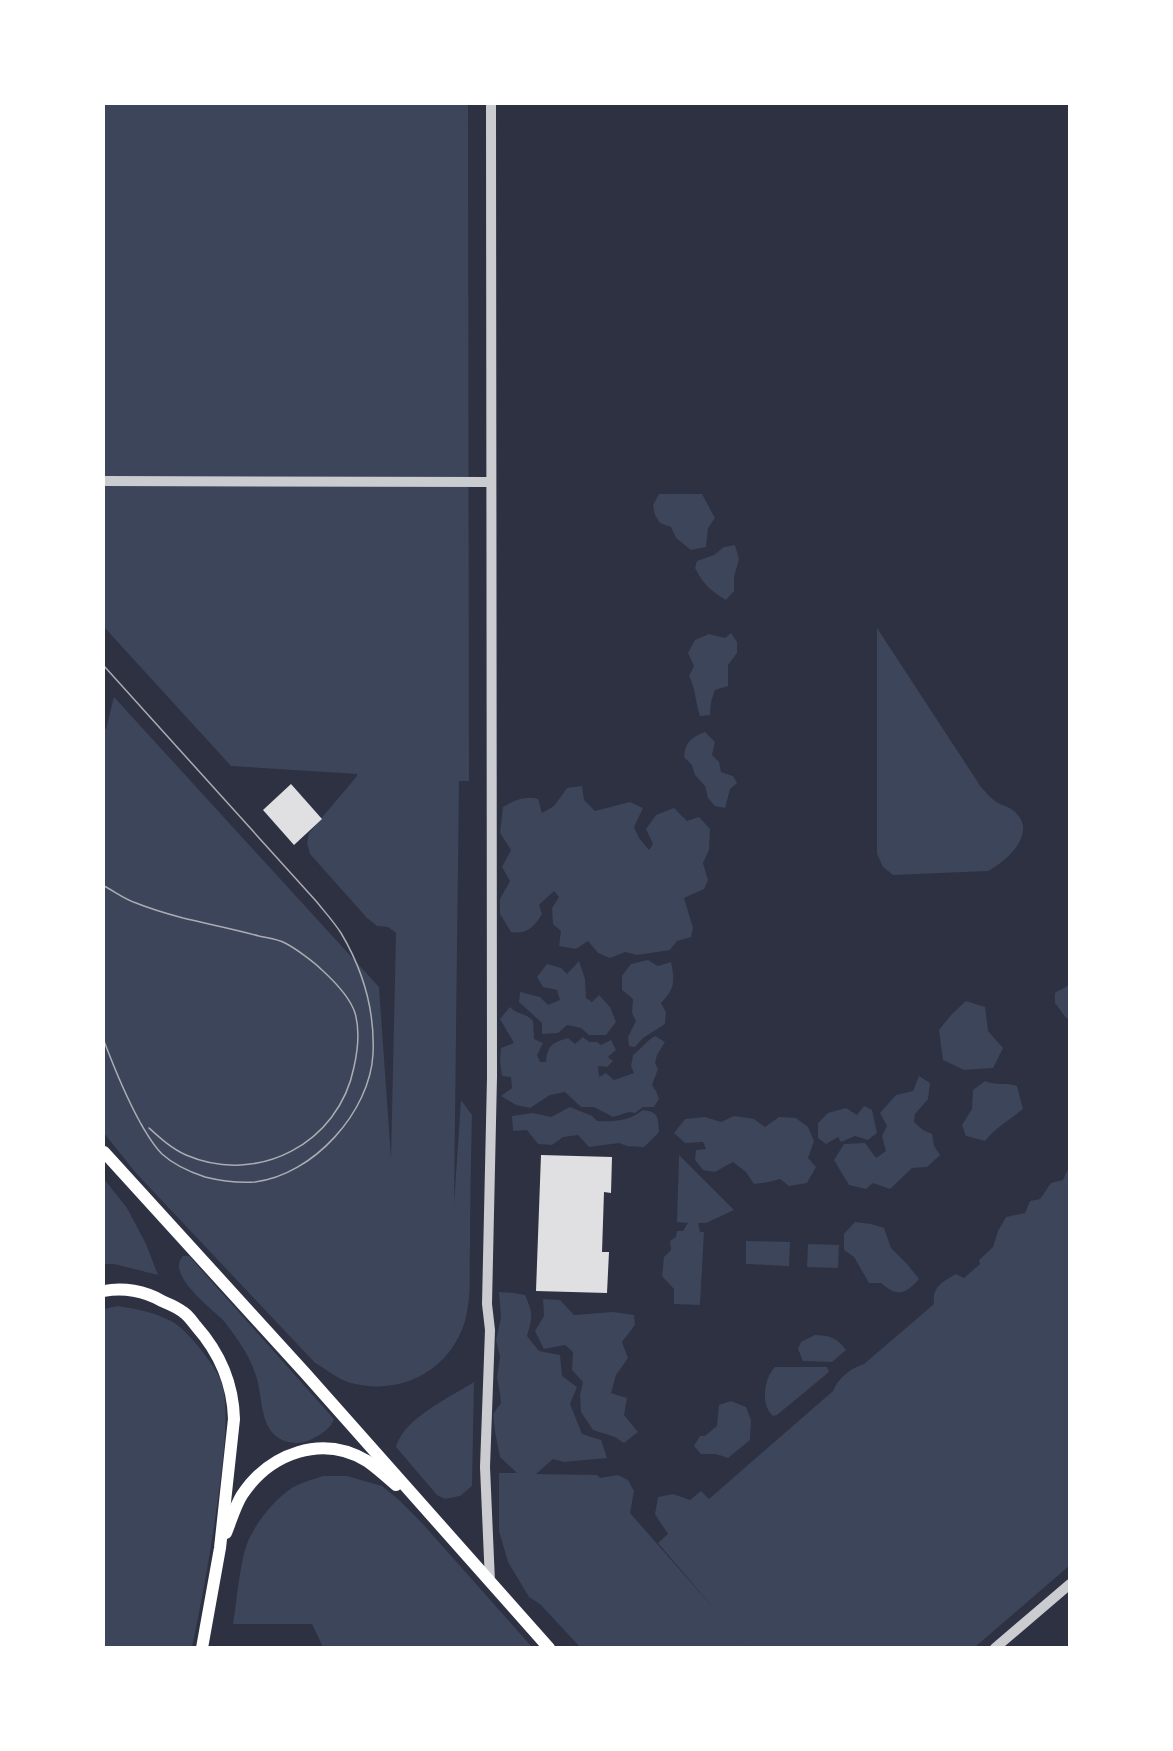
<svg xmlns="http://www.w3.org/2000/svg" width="1173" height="1751" viewBox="0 0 1173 1751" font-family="'PT Sans',sans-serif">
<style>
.green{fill:#3c4559}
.building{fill:#e0e0e3}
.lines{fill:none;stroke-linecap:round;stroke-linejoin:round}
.tertiary{stroke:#caccd0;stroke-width:10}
.secondary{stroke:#fff;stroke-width:12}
.tram{stroke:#abadb3;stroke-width:1.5}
</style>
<rect width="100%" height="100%" fill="#2d3142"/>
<!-- green -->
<g class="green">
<path d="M104 104H468L469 781H459L454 1204 461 1100 472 1115C471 1159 470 1203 470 1247 469 1266 471 1287 468 1306 461 1363 407 1398 351 1383 339 1380 326 1369 315 1363L135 1172 104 1133V729H106L114 697 379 987 391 1158 396 933 388 927 377 926 367 918 310 854 307 843 309 833 357 776V774L231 766 104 627Z"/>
<path d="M659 494H702L715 518 708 528 706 547 691 550 676 538 671 527 660 523 655 515 653 505Z"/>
<path d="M735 545 739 559 734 577V591L726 600C710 590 704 585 695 568L697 561 714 555 724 547Z"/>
<path d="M877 628 981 787C986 792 991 799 998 803 1004 806 1010 807 1015 812 1038 833 1007 861 988 871L893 875 883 867 877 854Z"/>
<path d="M731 633 737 642V653L728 665V686L715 690 711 702 710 715 700 716C695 701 696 690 689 676L694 666 688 653 695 640 709 634 725 638Z"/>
<path d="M705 732 715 742 712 755 719 762 721 772 733 776 737 783 730 789 725 808 715 806 708 798 705 786 695 775 692 765 684 757C686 742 690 738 705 732Z"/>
<path d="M582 786 584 800 595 811 630 802 643 808 634 827 639 838 649 850 653 844 646 829 656 815 674 808 687 821 699 817 710 829 709 850 703 863 708 880 704 889 684 898 693 928 691 937 677 941 670 950 637 955 625 952 610 958 598 953 588 941 576 949 559 946 561 931 553 924 552 908 559 897 554 891 539 905 542 914C535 926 527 935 511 932L500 914V899L510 881 502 867 511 850 500 833 503 807C513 801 525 795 538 799L542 813 554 806 567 788Z"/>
<path d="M648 960 658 966 671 962C675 981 675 989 661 1003L666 1012 665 1024 643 1038 635 1047 629 1046 628 1037 636 1021 632 1013 633 999 622 990V976L631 964Z"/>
<path d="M579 961 585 979 586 998 592 1002 599 995 610 1007 616 1022 606 1035H589L581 1028 567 1025 558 1033 542 1034V1023L519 1002 520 992 540 997 548 1005 560 1000 557 990 543 987 537 977 547 964 561 968 567 974Z"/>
<path d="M1069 984V1018H1066L1055 1003V993C1060 989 1065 989 1069 984Z"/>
<path d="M966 1001 985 1007 988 1031 1003 1048 993 1068 964 1070 943 1060 939 1030 951 1015Z"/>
<path d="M510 1007C519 1016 525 1012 533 1021L534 1039 543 1043 537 1055 540 1062H546C548 1044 552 1043 568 1038L575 1044 583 1037 589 1042H597L601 1045 611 1040 616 1050 608 1057 613 1061 607 1067 598 1066 599 1077 606 1073 614 1080 634 1073 631 1066 633 1055C641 1049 646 1041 655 1036L665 1042 657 1055 655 1063 658 1069 652 1085 656 1091 659 1099 654 1107H643L635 1113 629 1112 613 1117 594 1107H581L565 1092 550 1095 530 1108 516 1105 501 1096 512 1088 511 1077 502 1076 500 1062 501 1048 514 1043 500 1019Z"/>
<path d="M919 1076 930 1083 928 1099 915 1114 914 1122 923 1130 932 1134 934 1146 940 1155 927 1167 912 1168 890 1189 873 1183 866 1189 849 1185 834 1160 844 1144 865 1143 876 1158 886 1151 882 1136 887 1126 880 1113 896 1095 913 1091Z"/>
<path d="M985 1081C996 1086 1005 1082 1017 1086L1023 1109C1010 1120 995 1128 985 1141L966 1136 962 1125 972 1109 973 1090Z"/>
<path d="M864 1106 872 1110 877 1133 868 1140 855 1136 841 1142 838 1137 826 1144 818 1138V1123L828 1113 846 1108 857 1115Z"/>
<path d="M570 1107 592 1116 597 1121C615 1122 629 1121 643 1110 659 1112 658 1117 659 1132L644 1147 627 1146 619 1143 589 1147 578 1135 563 1137 552 1145 538 1144 527 1130 513 1131 512 1116 533 1113 551 1117Z"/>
<path d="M734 1116 754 1119 765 1127 779 1117 796 1118 808 1127 814 1141 808 1158 816 1167 807 1183 789 1186 780 1179 769 1182 754 1184 746 1172 733 1162 715 1172 703 1170 695 1160 696 1150 706 1149 703 1142 685 1143 674 1133 685 1119 705 1117 721 1122Z"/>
<path d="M679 1155 734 1210 706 1223H698L700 1232H704L700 1305 674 1304V1289L662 1276 664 1257 671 1250 670 1241 676 1237 677 1231H683L688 1223 677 1222Z"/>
<path d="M1069 1167V1566L975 1647 748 1648 740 1638 747 1647H580L540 1604 529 1597 508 1562 499 1531V1473H517L500 1457 495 1432 493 1414 501 1403 500 1394 497 1377 500 1357 496 1340 501 1318 499 1292 514 1293 525 1295C533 1313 533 1317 527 1336L539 1351 560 1355 562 1376 577 1387 570 1404 582 1434 601 1440 607 1458 564 1462 553 1459 536 1474 597 1475 600 1478 618 1475 628 1480 634 1491 630 1513 716 1611 658 1543 668 1534 655 1514 658 1497 673 1494 690 1500 701 1491 709 1499 833 1391C838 1378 851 1368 864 1364L934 1304C932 1287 942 1282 956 1274L964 1278 980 1264 979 1260 993 1247 998 1231 1006 1217 1025 1213 1030 1201 1040 1199 1051 1183 1063 1180Z"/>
<path d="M104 1179 127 1208 146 1244 158 1275 114 1264H104Z"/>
<path d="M855 1222 871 1224 884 1228 891 1248 907 1264 919 1279C905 1295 897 1297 881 1283H869L854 1257 844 1250V1234Z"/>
<path d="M746 1241 790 1242 789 1266 746 1264Z"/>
<path d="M808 1244 839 1245 838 1268 807 1267Z"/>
<path d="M183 1256H189L334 1419C330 1430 320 1435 310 1440 303 1443 296 1444 288 1442 258 1434 264 1399 256 1376 252 1363 245 1350 237 1339 233 1333 228 1326 223 1320 212 1309 165 1274 183 1256Z"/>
<path d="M543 1299 560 1300 574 1315 613 1312 634 1315 635 1325 622 1342 628 1358 616 1375 611 1393 627 1398 624 1415 638 1432 624 1443 615 1437 593 1430 581 1412 580 1395 583 1382 572 1370 573 1352 565 1345 544 1349 535 1331 544 1316Z"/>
<path d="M118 1306C136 1309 154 1312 171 1321 187 1329 217 1367 222 1384 229 1409 224 1450 221 1475 214 1533 204 1591 192 1647H104V1309Z"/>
<path d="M815 1335C829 1335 837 1338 846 1350L832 1362 803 1361 798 1349 801 1342Z"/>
<path d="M775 1367H827L829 1372 777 1415 773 1416C760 1405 764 1378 775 1367Z"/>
<path d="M474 1382 472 1486 460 1496 445 1499 437 1495 396 1447C404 1418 449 1398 474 1382Z"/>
<path d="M731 1401 746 1407 751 1420 750 1440 728 1458 716 1454H701L694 1446 700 1436H705L717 1426 719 1405Z"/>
<path d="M323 1476H347L382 1486 398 1499 422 1523 532 1647H323L312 1624H233C237 1602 240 1555 250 1537 258 1520 274 1501 289 1490 299 1483 311 1480 323 1476Z"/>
</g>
<!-- building -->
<g class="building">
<path d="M291 784 322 819 294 845 263 810Z"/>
<path d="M541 1155 612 1157 611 1193 604 1192 602 1252H609L607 1293 536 1291Z"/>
</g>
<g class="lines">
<!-- tertiary -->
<g class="tertiary">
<path d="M104 481 491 482"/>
<path d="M490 1582 485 1467 490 1330 487 1304 492 1077 491 104"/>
<path d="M995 1648 1070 1584"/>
</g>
<!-- secondary -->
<g class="secondary">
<path d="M104 1152 306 1374 549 1648"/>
<path d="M104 1291C123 1287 145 1291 162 1301 169 1304 177 1307 183 1312 188 1315 192 1321 196 1326 219 1352 233 1383 234 1419L220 1548 202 1648"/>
<path d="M226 1533C231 1521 235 1506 242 1495 270 1453 322 1434 367 1461 377 1468 387 1477 396 1485"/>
</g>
<!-- tram -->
<g class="tram">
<path d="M104 666 316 901C324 911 334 922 341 933 363 970 375 1011 373 1054 370 1112 313 1175 255 1182 238 1183 221 1181 205 1177 190 1172 174 1165 162 1154 153 1145 147 1134 141 1124 126 1097 115 1070 104 1041"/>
<path d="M104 886C114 891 124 899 136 903 151 909 168 914 183 918 208 924 234 929 259 936 267 938 277 939 285 943 295 948 314 962 322 970 334 981 350 997 355 1013 360 1030 358 1049 354 1067 339 1143 258 1186 186 1155 172 1149 160 1138 149 1128"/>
</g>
</g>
<!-- border -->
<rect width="1173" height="1751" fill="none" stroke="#ffffff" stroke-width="210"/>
</svg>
